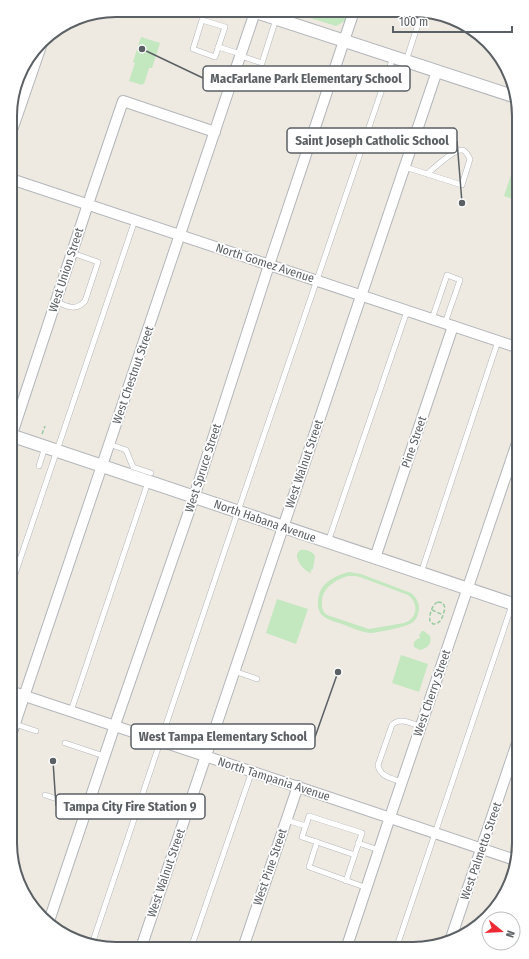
<svg xmlns="http://www.w3.org/2000/svg" width="529" height="959" viewBox="0 0 529 959" font-family="'Fira Sans Condensed',sans-serif">
<style>
.green{fill:#c3e7be;fill-rule:evenodd}
.lines{fill:none;stroke-linecap:round;stroke-linejoin:round}
.service-casing{stroke:#b3b6ba;stroke-width:6}
.minor-casing{stroke:#b3b6ba;stroke-width:12}
.tertiary-casing{stroke:#b3b6ba;stroke-width:14}
.path{stroke:#99caa0;stroke-width:1.5;stroke-dasharray:4 2;stroke-linecap:butt}
.service{stroke:#fff;stroke-width:5}
.minor{stroke:#fff;stroke-width:10}
.tertiary{stroke:#fff;stroke-width:12}
.labels{text-anchor:middle;stroke-width:3.5;stroke-linejoin:round;paint-order:stroke}
.street-label{font-size:12px;fill:#5b6064;stroke:#fff}
.rim{fill:none;stroke:#5b6064;stroke-width:2}
.leader{fill:none;stroke:#5b6064;stroke-width:1.5}
.callout-dot{fill:#5b6064;stroke:#fff;stroke-width:1.5}
.callout{fill:#fff;stroke:#5b6064;stroke-width:1.5}
.callout-label{font-size:13px;text-anchor:middle;font-weight:bold;fill:#5b6064}
</style>
<rect width="100%" height="100%" fill="#eeeae2"/>
<!-- green -->
<g class="green">
<path d="M288 11H350L345 21 336 26Z"/>
<path d="M141 37 160 43 152 68H149L144 84H142V85L129 81 135 63 133 62Z"/>
<path d="M519 151V201L504 196Z"/>
<path d="M300 550C306 549 312 551 315 556L313 569 311 570V573C304 571 296 561 297 554Z"/>
<path d="M349 572 361 574 411 593C416 597 419 602 419 609 418 614 417 619 413 622 408 627 379 632 372 633 362 633 351 627 342 624 326 619 314 616 319 595 322 582 337 575 349 572ZM348 576H355L360 577 408 595C419 603 418 619 404 623L369 629 327 615C323 612 322 609 322 604 321 588 335 580 348 576Z"/>
<path d="M277 599 308 609 296 644 266 633Z"/>
<path d="M422 631H424L430 636C432 644 428 648 420 650L414 647C413 643 414 642 417 639H419L420 637 419 635Z"/>
<path d="M401 655 428 664 419 692 392 683Z"/>
</g>
<g class="lines">
<defs>
<g id="service">
<path d="M202 20 225 27 215 57 193 49Z"/>
<path d="M218 47 241 54"/>
<path d="M241 56 262 63 276 19"/>
<path d="M406 61 422 12"/>
<path d="M405 167 462 185 470 159C468 156 466 150 462 150 454 149 433 169 427 174"/>
<path d="M56 302C68 306 75 312 85 301L98 262 72 253"/>
<path d="M432 319 447 275 460 280 445 323"/>
<path d="M109 444 126 450 133 467 151 473"/>
<path d="M39 466 45 447"/>
<path d="M328 542 407 311"/>
<path d="M421 573 498 341"/>
<path d="M10 589 135 220"/>
<path d="M234 671 257 679"/>
<path d="M71 711 148 482"/>
<path d="M15 724 36 731"/>
<path d="M65 743 104 756"/>
<path d="M402 782C391 778 380 777 378 765L392 725C400 717 411 723 421 727"/>
<path d="M45 795 87 809"/>
<path d="M286 820 306 826"/>
<path d="M317 842 309 867 367 888"/>
<path d="M358 843 379 850"/>
<path d="M346 881 362 833 309 816 302 837 355 855"/>
<path d="M92 944 235 520 393 57"/>
<path d="M191 948 252 771"/>
<path d="M396 949 519 584"/>
</g>
<g id="minor">
<path d="M11 179 519 348"/>
<path d="M10 440 88 204 123 101 215 132"/>
<path d="M375 558 453 326"/>
<path d="M10 691 325 796 515 860"/>
<path d="M10 738 255 12"/>
<path d="M48 924 118 716 194 497 269 265 354 11"/>
<path d="M450 941 519 737"/>
<path d="M141 948 437 71"/>
<path d="M243 948 298 786"/>
<path d="M346 949 390 817 519 437"/>
</g>
<g id="tertiary">
<path d="M253 11 516 97"/>
<path d="M11 130 41 43"/>
<path d="M10 435 519 606"/>
</g>
</defs>
<!-- service casing -->
<use href="#service" class="service-casing"/>
<!-- minor casing -->
<use href="#minor" class="minor-casing"/>
<!-- tertiary casing -->
<use href="#tertiary" class="tertiary-casing"/>
<!-- path -->
<g class="path">
<path d="M42 434 45 426"/>
<path d="M438 602 443 603 445 608C443 615 442 624 433 624L430 621C429 615 432 604 438 602Z"/>
<path d="M432 610 443 615"/>
</g>
<!-- service -->
<use href="#service" class="service"/>
<!-- minor -->
<use href="#minor" class="minor"/>
<!-- tertiary -->
<use href="#tertiary" class="tertiary"/>
</g>
<g class="labels">
<!-- street labels -->
<g class="street-label">
<text transform="translate(265 263) rotate(18)" y="4">North Gomez Avenue</text>
<text transform="translate(66 270) rotate(-72)" y="4">West Union Street</text>
<text transform="translate(133 375) rotate(-71)" y="4">West Chestnut Street</text>
<text transform="translate(414 442) rotate(-71)" y="4">Pine Street</text>
<text transform="translate(304 464) rotate(-71)" y="4">West Walnut Street</text>
<text transform="translate(203 468) rotate(-72)" y="4">West Spruce Street</text>
<text transform="translate(265 521) rotate(19)" y="4">North Habana Avenue</text>
<text transform="translate(432 693) rotate(-71)" y="4">West Cherry Street</text>
<text transform="translate(274 779) rotate(18)" y="4">North Tampania Avenue</text>
<text transform="translate(481 851) rotate(-71)" y="4">West Palmetto Street</text>
<text transform="translate(270 867) rotate(-71)" y="4">West Pine Street</text>
<text transform="translate(166 873) rotate(-71)" y="4">West Walnut Street</text>
</g>
</g>
<!-- crop -->
<path d="M0 0H529V959H0ZM116 17H413A99 99 0 0 1 512 116V843A99 99 0 0 1 413 942H116A99 99 0 0 1 17 843V116A99 99 0 0 1 116 17Z" fill="#fff" fill-rule="evenodd"/>
<path class="rim" d="M116 17H413A99 99 0 0 1 512 116V843A99 99 0 0 1 413 942H116A99 99 0 0 1 17 843V116A99 99 0 0 1 116 17Z"/>
<!-- callouts -->
<path class="leader" d="M142 49L203 78M462 203L457 141M338 672L315 737M53 761L56 806"/>
<g class="callout-dot">
<circle cx="142" cy="49" r="4"/>
<circle cx="462" cy="203" r="4"/>
<circle cx="338" cy="672" r="4"/>
<circle cx="53" cy="761" r="4"/>
</g>
<g class="callout">
<rect x="203" y="66" width="207" height="25" rx="4"/>
<rect x="287" y="128" width="170" height="25" rx="4"/>
<rect x="131" y="724" width="184" height="25" rx="4"/>
<rect x="56" y="794" width="149" height="25" rx="4"/>
</g>
<g class="callout-label">
<text x="306" y="83">MacFarlane Park Elementary School</text>
<text x="372" y="145">Saint Joseph Catholic School</text>
<text x="223" y="741">West Tampa Elementary School</text>
<text x="130" y="811">Tampa City Fire Station 9</text>
</g>
<!-- north arrow -->
<g transform="translate(501 931) rotate(108)"><circle r="19" fill="#ffffff" stroke="#bdbfc1"/>
<path d="M0-3L7 15L0 10L-7 15Z" fill="#ee2933"/>
<text y="-6" font-size="11" font-weight="bold" text-anchor="middle" fill="#5b6064">N</text>
</g>
<!-- scale -->
<path d="M393 26v6h119v-6" fill="none" stroke="#5b6064" stroke-width="2"/>
<text x="399" y="26" font-size="12" fill="#5b6064" stroke="#ffffff" stroke-width="3" paint-order="stroke">100 m</text>
</svg>
